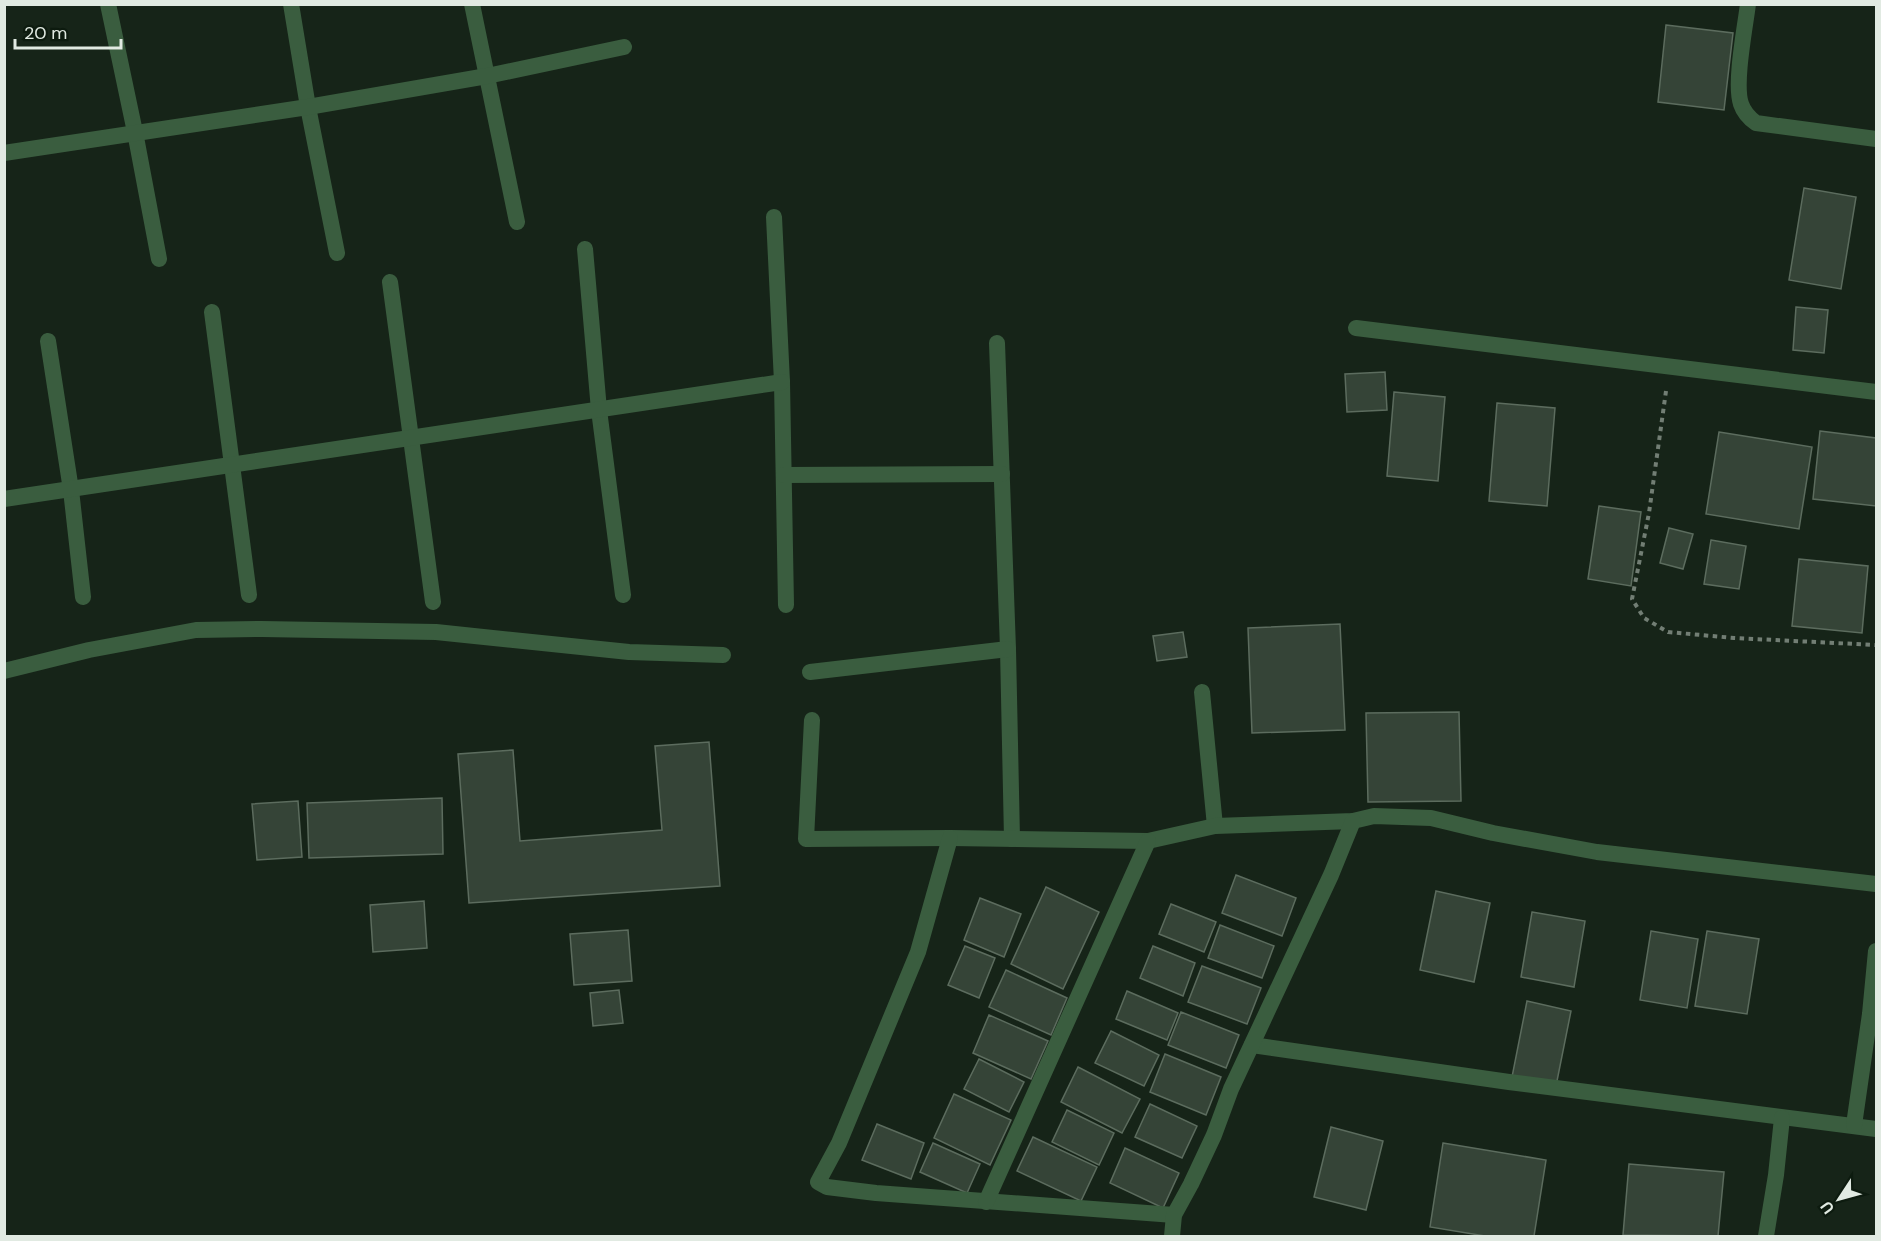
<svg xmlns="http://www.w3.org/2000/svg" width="1881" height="1241" viewBox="0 0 1881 1241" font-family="'DM Sans',sans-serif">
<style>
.building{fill:#354437;stroke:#5c6c5e;stroke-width:1.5}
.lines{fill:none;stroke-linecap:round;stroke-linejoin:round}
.path{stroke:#727e74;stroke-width:4;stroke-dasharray:4.5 4.5;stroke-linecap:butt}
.service{stroke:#3a5d3f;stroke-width:16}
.minor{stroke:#3a5d3f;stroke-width:16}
</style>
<rect width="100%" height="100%" fill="#162418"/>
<!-- building -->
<g class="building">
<path d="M1666 25 1733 33 1724 110 1658 102Z"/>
<path d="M1804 188 1856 197 1841 289 1789 280Z"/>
<path d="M1796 307 1828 310 1824 353 1793 350Z"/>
<path d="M1385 372 1387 410 1347 412 1345 374Z"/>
<path d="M1394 392 1445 397 1438 481 1387 476Z"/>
<path d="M1497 403 1555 408 1547 506 1489 501Z"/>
<path d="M1820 431 1876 438V506L1813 499Z"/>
<path d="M1719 432 1812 447 1799 529 1706 514Z"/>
<path d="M1599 506 1641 512 1631 586 1588 579Z"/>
<path d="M1669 528 1693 534 1683 569 1660 563Z"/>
<path d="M1711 540 1746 546 1739 589 1704 584Z"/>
<path d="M1799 559 1868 566 1862 633 1792 626Z"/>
<path d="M1340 624 1345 730 1252 733 1248 628Z"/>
<path d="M1183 632 1187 657 1157 661 1153 636Z"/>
<path d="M1459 712 1461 801 1368 802 1366 713Z"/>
<path d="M709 742 720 886 469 903 458 754 513 750 520 841 662 830 655 746Z"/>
<path d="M442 798 443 854 309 858 307 803Z"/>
<path d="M298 801 302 857 257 860 252 804Z"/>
<path d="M1236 875 1296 898 1282 936 1222 913Z"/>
<path d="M1046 887 1099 912 1063 989 1011 964Z"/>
<path d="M1436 891 1490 903 1474 982 1420 970Z"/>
<path d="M980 898 1021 914 1004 957 964 940Z"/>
<path d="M424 901 427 948 373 952 370 905Z"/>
<path d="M1171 904 1216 922 1204 952 1159 934Z"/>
<path d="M1532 912 1585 921 1574 987 1521 977Z"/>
<path d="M1220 925 1274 946 1262 978 1208 958Z"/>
<path d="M628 930 632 981 574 985 570 934Z"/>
<path d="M1651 931 1698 939 1687 1008 1640 1000Z"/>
<path d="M1707 931 1759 939 1747 1014 1695 1006Z"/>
<path d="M965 946 995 958 979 998 948 985Z"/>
<path d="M1153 946 1195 963 1183 996 1140 978Z"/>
<path d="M1202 966 1261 988 1247 1024 1188 1002Z"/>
<path d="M1006 970 1067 998 1051 1035 989 1007Z"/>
<path d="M619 990 623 1023 593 1026 590 993Z"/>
<path d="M1127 991 1178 1013 1167 1040 1116 1019Z"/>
<path d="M1527 1001 1571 1011 1556 1086 1512 1077Z"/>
<path d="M1181 1012 1239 1035 1226 1068 1168 1045Z"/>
<path d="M989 1015 1048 1041 1031 1079 973 1053Z"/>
<path d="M1111 1031 1159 1055 1144 1086 1095 1063Z"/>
<path d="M1165 1054 1221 1077 1206 1115 1150 1092Z"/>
<path d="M979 1059 1024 1082 1009 1112 964 1089Z"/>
<path d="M1078 1067 1140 1099 1122 1133 1061 1102Z"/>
<path d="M954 1094 1011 1120 990 1165 934 1138Z"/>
<path d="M1150 1104 1197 1126 1182 1158 1135 1137Z"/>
<path d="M1067 1110 1114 1133 1099 1165 1052 1142Z"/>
<path d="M877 1124 924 1143 911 1179 862 1160Z"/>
<path d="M1331 1127 1383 1141 1366 1210 1314 1197Z"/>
<path d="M1033 1137 1097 1167 1081 1201 1017 1171Z"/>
<path d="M933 1143 980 1164 967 1193 920 1172Z"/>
<path d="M1443 1143 1546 1160 1534 1236H1485L1430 1227Z"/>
<path d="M1125 1148 1179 1173 1163 1208 1110 1183Z"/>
<path d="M1629 1164 1724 1172 1718 1236 1623 1235Z"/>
</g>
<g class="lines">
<!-- path -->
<path class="path" d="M1666 391 1649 513 1632 599 1644 618 1668 632 1734 638 1876 645"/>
<!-- service -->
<path class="service" d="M1202 692 1215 826"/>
<!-- minor -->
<g class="minor">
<path d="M108 4 135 132 159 259"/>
<path d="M291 4 308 107 337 253"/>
<path d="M472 4 517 222"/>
<path d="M1748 4C1745 28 1734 84 1741 104 1744 113 1749 118 1756 123L1876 139"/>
<path d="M4 153 308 107 487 76 624 47"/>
<path d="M774 217 782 382 786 605"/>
<path d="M585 249 599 410 623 595"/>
<path d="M390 282 433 602"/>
<path d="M212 312 249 595"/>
<path d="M1356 328 1876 392"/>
<path d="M48 341 71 490 83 597"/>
<path d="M997 343 1008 649 1012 839"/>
<path d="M784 475 1002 474"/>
<path d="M4 499 782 382"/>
<path d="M4 671 89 650 196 630 262 629 436 632 629 652 723 655"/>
<path d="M810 672 1008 649"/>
<path d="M812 720 806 839 950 838 1148 841 1215 826 1353 821 1374 816 1431 818 1493 833 1597 852 1876 884"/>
<path d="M950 838 918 952 839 1143 818 1182 827 1187 876 1193 1174 1215"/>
<path d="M1252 1045 1509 1082 1876 1129"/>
<path d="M1854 1125 1870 1014 1876 951"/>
<path d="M986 1202 1148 841"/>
<path d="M1172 1236 1174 1215 1191 1184 1214 1135 1231 1089 1331 875 1353 821"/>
<path d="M1766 1236 1776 1175 1782 1118"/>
</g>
</g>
<!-- border -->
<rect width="1881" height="1241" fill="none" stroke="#e1eae2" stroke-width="12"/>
<!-- north arrow -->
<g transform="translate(1839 1199) rotate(234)" stroke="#0d1b0f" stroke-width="4.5" paint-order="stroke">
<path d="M0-4.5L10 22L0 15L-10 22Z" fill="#e1eae2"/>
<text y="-9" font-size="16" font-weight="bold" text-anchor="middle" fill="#e1eae2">U</text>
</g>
<!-- scale -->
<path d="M15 39v9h106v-9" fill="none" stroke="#e1eae2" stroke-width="3"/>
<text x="24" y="39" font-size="18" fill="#e1eae2" stroke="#0d1b0f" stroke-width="4.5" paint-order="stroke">20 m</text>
</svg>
